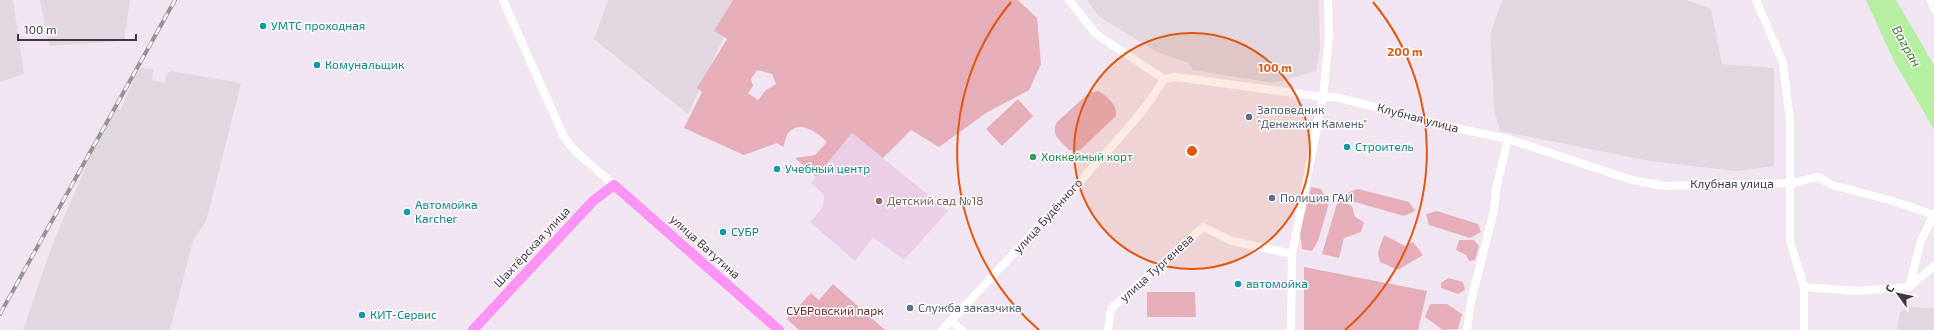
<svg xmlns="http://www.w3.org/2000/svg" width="1934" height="330" viewBox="0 0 1934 330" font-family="'Exo 2',sans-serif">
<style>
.industrial{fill:#e0d7e1}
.education{fill:#ebcfe9}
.green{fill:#e6aeb9;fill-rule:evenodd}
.water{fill:#b5efa1}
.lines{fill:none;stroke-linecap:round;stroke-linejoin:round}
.minor{stroke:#fff;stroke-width:8}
.major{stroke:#fc94f6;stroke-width:10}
.rail-casing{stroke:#949494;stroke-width:4}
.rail{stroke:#fff;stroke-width:2.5;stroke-dasharray:8;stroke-linecap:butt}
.ring{fill:none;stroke:#e0570f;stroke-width:2}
.culture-dot{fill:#0f9aa8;stroke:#fff;stroke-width:1.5}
.service-dot{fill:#5c6f8a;stroke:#fff;stroke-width:1.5}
.leisure-dot{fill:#2e9e5b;stroke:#fff;stroke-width:1.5}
.education-dot{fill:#8d6e63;stroke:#fff;stroke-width:1.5}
.labels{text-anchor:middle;stroke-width:3;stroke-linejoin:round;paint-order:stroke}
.culture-label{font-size:12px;fill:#0d838f;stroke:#fff;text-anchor:start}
.service-label{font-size:12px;fill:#4e5e75;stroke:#fff;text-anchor:start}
.street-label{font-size:12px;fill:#443544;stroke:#fff}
.leisure-label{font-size:12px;fill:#27864d;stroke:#fff;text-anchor:start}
.education-label{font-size:12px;fill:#785e54;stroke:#fff;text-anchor:start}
.park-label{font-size:12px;fill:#75292c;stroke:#fff}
.water-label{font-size:13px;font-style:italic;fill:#3c7f27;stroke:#fff}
.centre{fill:#e0570f;stroke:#fff;stroke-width:2}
.ring-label{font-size:12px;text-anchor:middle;font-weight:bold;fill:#e0570f;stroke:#fff;stroke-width:3;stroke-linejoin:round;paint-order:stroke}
</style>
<rect width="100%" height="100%" fill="#f2e5f2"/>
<!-- industrial -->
<g class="industrial">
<path d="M0 0H13L24 74 0 82Z"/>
<path d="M40 0H130L124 41 49 46Z"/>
<path d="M608 0H741L688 114 594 39Z"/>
<path d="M1087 0H1319L1320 50 1316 71 1274 83 1193 70 1188 63 1157 52 1098 16Z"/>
<path d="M1502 0H1686L1711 9 1722 64 1774 68V166L1736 171 1650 161 1500 131 1494 109 1490 35Z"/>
<path d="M139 68 154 69 152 80 165 83 167 73 172 71 241 83 211 202 206 221 193 241 170 330H23L53 243 89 159 114 107 121 109Z"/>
<path d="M1907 307 1934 308V330H1897L1900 312Z"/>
</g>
<!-- education -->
<path class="education" d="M852 133 948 211 904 260 873 237 855 261 810 222 823 207 824 195 811 183Z"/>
<!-- green -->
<g class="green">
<path d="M733 0H1018L1037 18 1041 64 1029 90 986 113 939 147 911 130 883 158 852 133 816 177 795 158 815 155 827 142C819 134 801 119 789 132 786 135 785 143 783 147L777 143 744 155 684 128 702 92 697 88 727 39 714 31ZM757 70 772 74 776 84 766 90 758 100 748 93 753 86 751 79Z"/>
<path d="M1098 91C1107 96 1118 105 1116 116L1080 150 1076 151 1069 150C1061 141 1050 135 1057 122L1089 93Z"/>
<path d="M1018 99 1033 116 1002 146 986 129Z"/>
<path d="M1311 187 1321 189 1329 203 1318 241 1312 251 1302 249 1300 233Z"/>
<path d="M1358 189 1409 202 1415 211 1404 216 1348 200 1347 193Z"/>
<path d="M1338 200 1352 206 1355 217 1364 222 1361 232 1344 238 1339 258 1322 254Z"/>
<path d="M1437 211 1478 224 1481 232 1470 238 1429 225 1426 214Z"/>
<path d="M1384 235 1405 246 1413 242 1423 255 1398 270 1380 262 1378 252Z"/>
<path d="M1459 240H1474L1479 246 1475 260 1469 261 1466 255 1456 250Z"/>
<path d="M1304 267 1427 291 1418 330H1304Z"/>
<path d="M1448 278 1463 282 1465 290 1458 294 1441 288V283Z"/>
<path d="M833 284 885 330H799L787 319 811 293 819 300Z"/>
<path d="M1147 292H1195L1196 317H1147Z"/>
<path d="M1430 304H1447L1462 314 1458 329 1443 330 1425 317Z"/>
</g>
<!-- water -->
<path class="water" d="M1866 0H1896L1934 65V129L1894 61Z"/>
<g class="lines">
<!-- minor -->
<g class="minor">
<path d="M503 0 564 137 574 150 614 185"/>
<path d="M1069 0 1096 34 1164 79 1176 77 1323 97H1335L1375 107 1418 120 1508 139 1632 180 1665 186 1792 183 1818 177 1832 185 1893 201 1934 215"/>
<path d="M1756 0 1783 63 1790 121V241L1804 287V330"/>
<path d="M1931 0 1934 9"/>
<path d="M1804 287 1857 291 1909 287 1934 266"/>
<path d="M1909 287 1921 241 1934 214"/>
<path d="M951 321 962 330"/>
<path d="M942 330C990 280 1037 228 1084 177 1112 145 1143 115 1164 79"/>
<path d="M1108 330 1111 309 1203 227 1232 241 1292 254"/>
<path d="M1291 330 1292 254 1323 97 1329 36 1328 0"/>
<path d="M1467 330 1471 301 1494 210 1496 189 1508 139"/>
</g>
<!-- major -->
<path class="major" d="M473 330 593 201 614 185 779 330"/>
<defs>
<path id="rail" d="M0 314 175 0"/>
</defs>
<!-- rail casing -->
<use href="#rail" class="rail-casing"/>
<!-- rail -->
<use href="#rail" class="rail"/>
</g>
<!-- distance rings -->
<circle cx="1192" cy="151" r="118" fill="#e0570f" fill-opacity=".12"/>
<g class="ring">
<circle cx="1192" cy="151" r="118"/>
<path d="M1039 330A235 235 0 0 1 1011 2M1373 2A235 235 0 0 1 1345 330"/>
</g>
<!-- markers -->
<g class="culture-dot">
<circle cx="263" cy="26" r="4"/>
<circle cx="317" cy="65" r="4"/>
<circle cx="1347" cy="147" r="4"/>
<circle cx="777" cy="169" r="4"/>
<circle cx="407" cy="212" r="4"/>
<circle cx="723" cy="232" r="4"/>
<circle cx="1238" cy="284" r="4"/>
<circle cx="362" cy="315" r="4"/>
</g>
<g class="service-dot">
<circle cx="1249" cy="117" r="4"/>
<circle cx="1272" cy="198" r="4"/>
<circle cx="910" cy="308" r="4"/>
</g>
<circle class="leisure-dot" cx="1033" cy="157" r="4"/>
<circle class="education-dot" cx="879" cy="201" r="4"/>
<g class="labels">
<!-- culture labels -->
<g class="culture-label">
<text x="271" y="30">УМТС проходная</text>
<text x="325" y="69">Комунальщик</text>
<text x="1355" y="151">Строитель</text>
<text x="785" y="173">Учебный центр</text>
<text x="415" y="209">Автомойка<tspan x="415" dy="14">Karcher</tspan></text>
<text x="731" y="236">СУБР</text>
<text x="1246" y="288">автомойка</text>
<text x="370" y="319">КИТ-Сервис</text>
</g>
<!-- service labels -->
<g class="service-label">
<text x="1257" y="114">Заповедник<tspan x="1257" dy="14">"Денежкин Камень"</tspan></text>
<text x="1280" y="202">Полиция ГАИ</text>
<text x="918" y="312">Служба заказчика</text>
</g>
<!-- street labels -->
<g class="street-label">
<text transform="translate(1418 118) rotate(15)" y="4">Клубная улица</text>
<text x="1732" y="188">Клубная улица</text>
<text transform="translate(1048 216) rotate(-48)" y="4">улица Будённого</text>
<text transform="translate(532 247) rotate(-47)" y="4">Шахтёрская улица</text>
<text transform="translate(705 247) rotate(42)" y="4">улица Ватутина</text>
<text transform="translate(1157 268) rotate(-42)" y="4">улица Тургенева</text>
</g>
<!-- leisure labels -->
<g class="leisure-label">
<text x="1041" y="161">Хоккейный корт</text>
</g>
<!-- education labels -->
<g class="education-label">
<text x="887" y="205">Детский сад №18</text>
</g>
<!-- park labels -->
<g class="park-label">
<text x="835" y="315">СУБРовский парк</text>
</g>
<!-- water labels -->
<g class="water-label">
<text transform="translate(1907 46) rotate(60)" y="5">Вагран</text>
</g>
</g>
<circle cx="1192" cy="151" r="6" class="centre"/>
<g class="ring-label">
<text x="1405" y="56">200 m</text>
<text x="1275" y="72">100 m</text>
</g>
<!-- north arrow -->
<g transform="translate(1898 294) rotate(303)" stroke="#ffffff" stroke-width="3" paint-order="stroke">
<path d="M0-3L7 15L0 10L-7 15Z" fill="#443544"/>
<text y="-6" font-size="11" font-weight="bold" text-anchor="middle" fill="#443544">С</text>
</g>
<!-- scale -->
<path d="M18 34v6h118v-6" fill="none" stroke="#443544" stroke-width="2"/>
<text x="24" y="34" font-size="12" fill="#443544" stroke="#ffffff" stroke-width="3" paint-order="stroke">100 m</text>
</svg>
